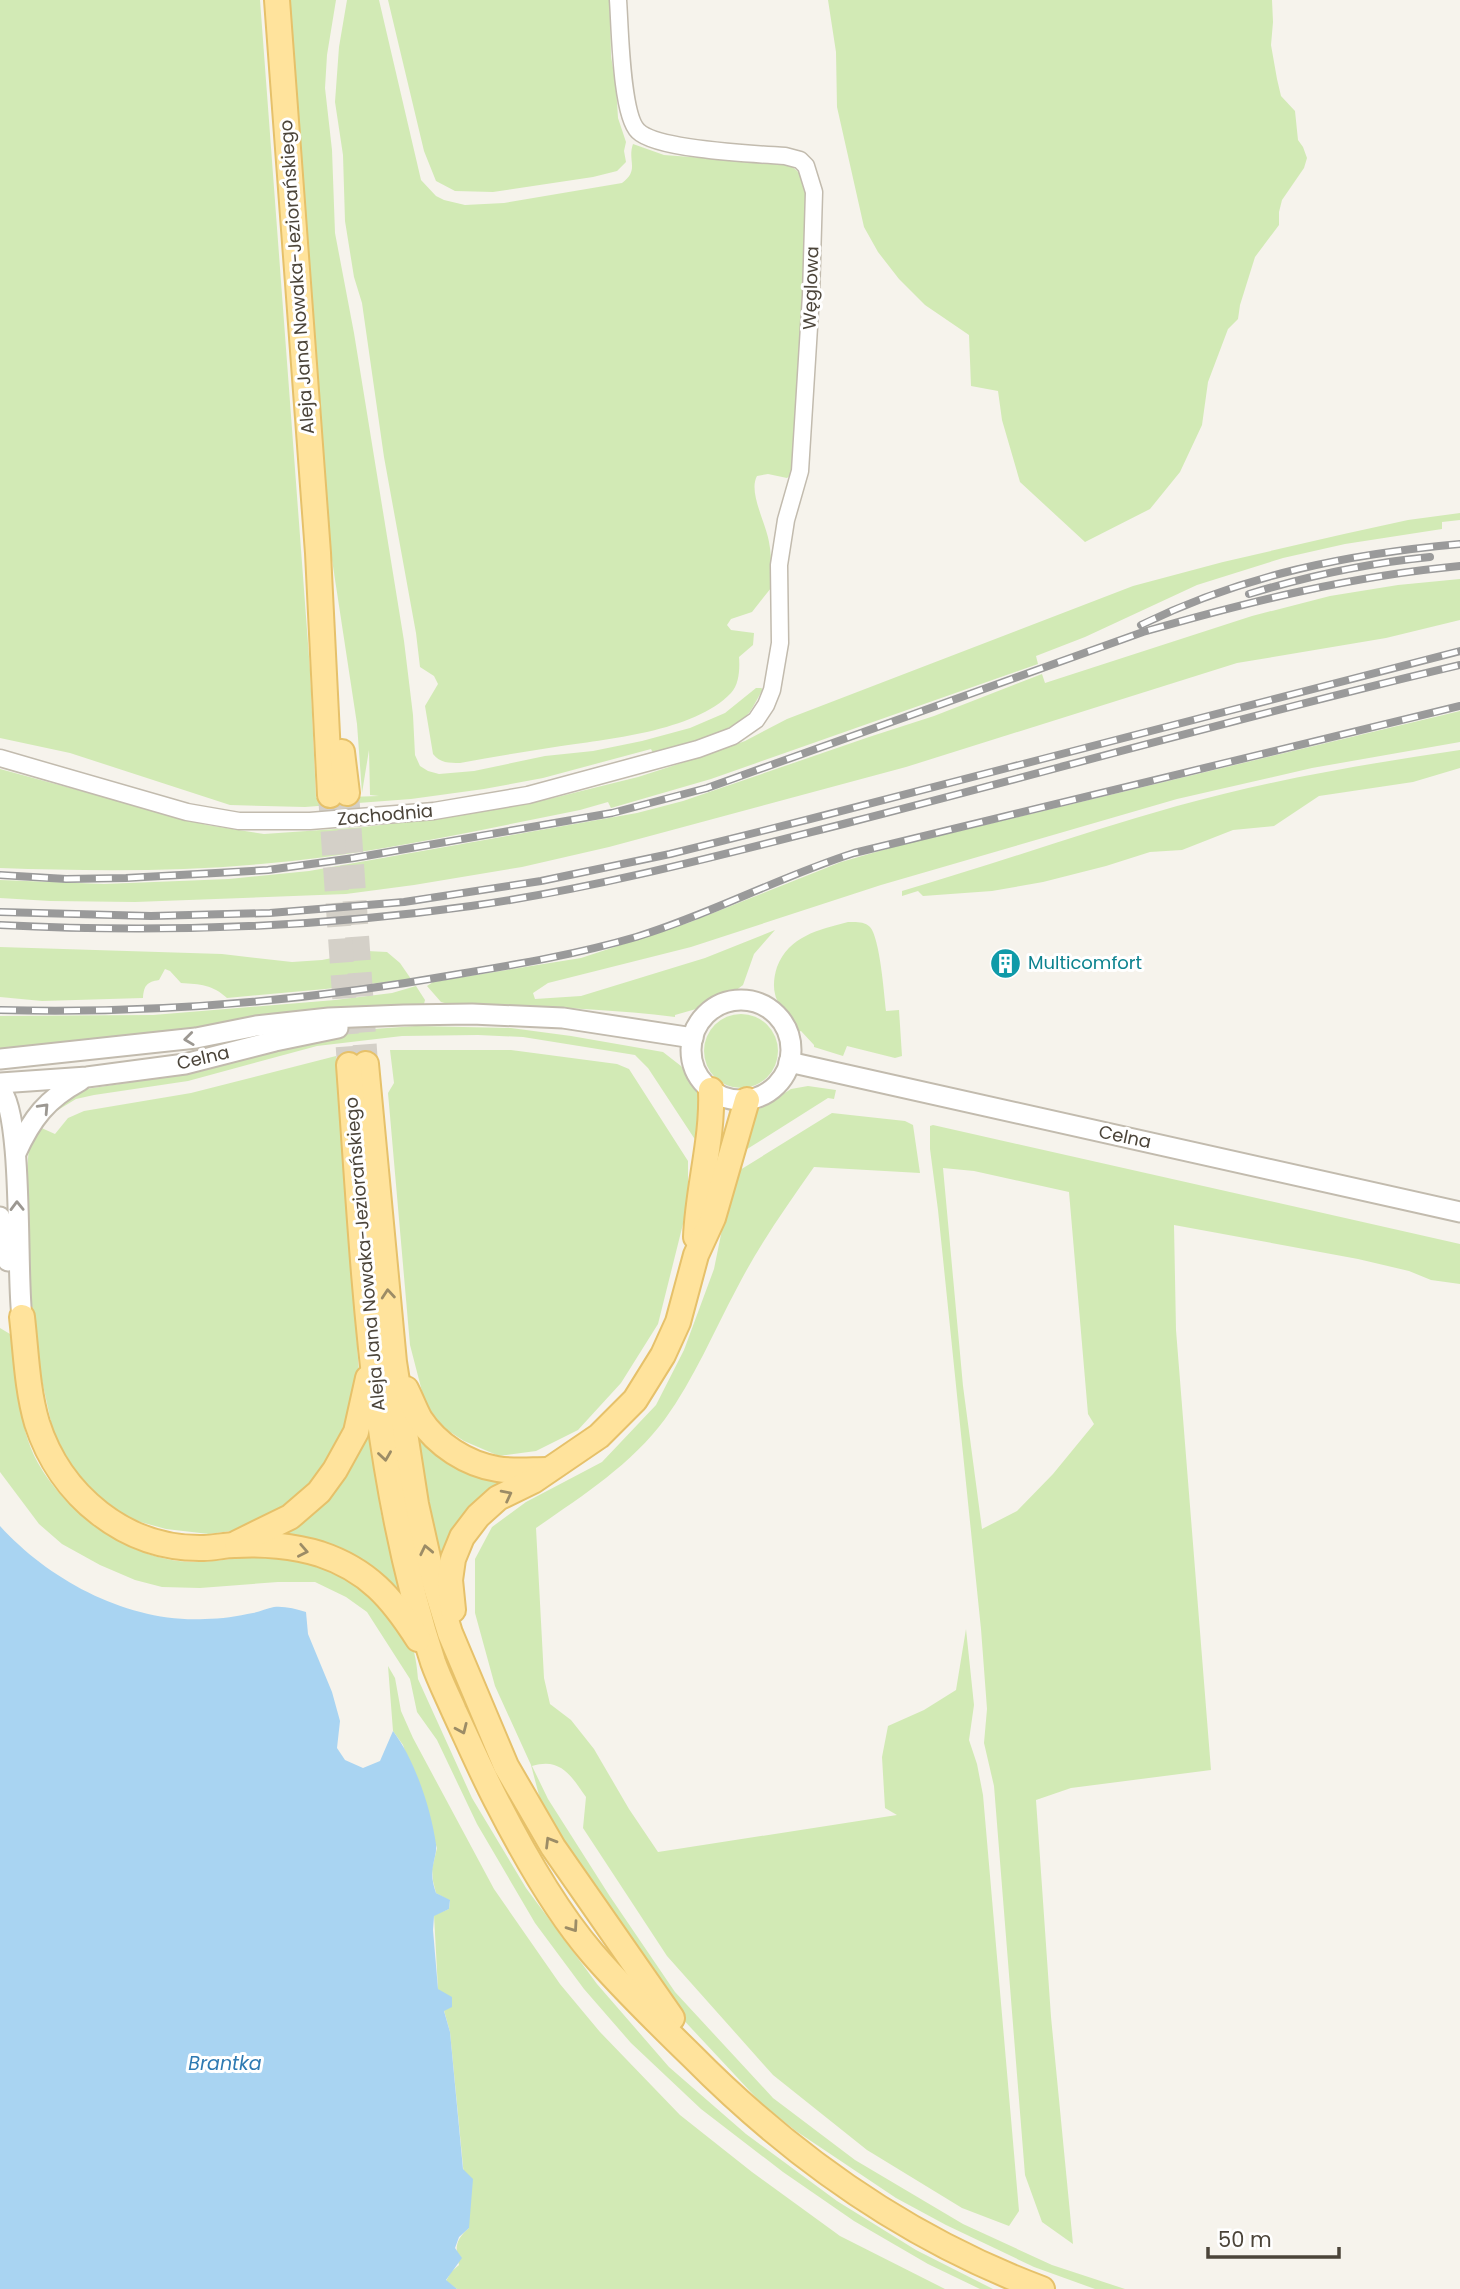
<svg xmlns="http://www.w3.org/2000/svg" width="1460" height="2289" viewBox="0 0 1460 2289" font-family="Poppins,sans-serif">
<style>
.green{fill:#d2eab5;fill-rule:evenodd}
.water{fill:#a9d4f2}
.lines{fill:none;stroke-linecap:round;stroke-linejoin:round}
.primary-tunnel{stroke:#d4d0c8;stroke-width:24;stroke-dasharray:24 12;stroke-linecap:butt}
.minor-casing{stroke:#c2bbae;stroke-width:19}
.tertiary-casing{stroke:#c2bbae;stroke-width:23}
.primary-casing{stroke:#e6c16a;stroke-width:28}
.minor{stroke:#fff;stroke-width:16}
.tertiary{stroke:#fff;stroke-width:19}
.primary{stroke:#ffe39c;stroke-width:24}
.rail-casing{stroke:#9a9a9a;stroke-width:8}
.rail{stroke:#fff;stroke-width:5;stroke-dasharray:16;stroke-linecap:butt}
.oneway{stroke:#9c9892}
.oneway2{stroke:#9c8c66}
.labels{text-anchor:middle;stroke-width:6;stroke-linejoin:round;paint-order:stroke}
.street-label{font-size:18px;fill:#4b4439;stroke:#fff}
.culture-label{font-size:18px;fill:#0d838f;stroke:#fff;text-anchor:start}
.water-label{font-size:19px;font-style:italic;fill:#2e7ab2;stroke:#fff}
</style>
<rect width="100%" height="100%" fill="#f6f3ec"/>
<!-- green -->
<g class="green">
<path d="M0 0H260L310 670 316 798 379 796 370 795 369 750 362 793 357 724 329 540 288 0H336L327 55 325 88 332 150 335 233 354 333 404 641 413 715 415 755 420 766 428 771 439 774 474 771 545 756 593 751 642 741 690 728 725 713 756 688H761L763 689C758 697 754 706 749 713 731 734 680 745 653 753L651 749 543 778 484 789 411 799 305 807 230 805 70 753 0 738Z"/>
<path d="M347 0H379L421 180 436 196 444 200 465 205 504 203 622 183C640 170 627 161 633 144L664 155 785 164C799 169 803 176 806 190L798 405 793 473 787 478 768 474 757 476C748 492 766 523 769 542 772 557 771 572 771 588L752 612 731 619 727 625 731 630 754 633 753 645 739 657C740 669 739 685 731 693 694 732 606 739 555 747 523 752 491 757 460 763 449 763 440 763 433 754L425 706 438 684 434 676 420 667 416 633 384 457 362 303 354 277 345 221 343 155 335 102 339 47Z"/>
<path d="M388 0H610L611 56 616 86 618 118 626 142 624 151 626 162 617 171 593 177 493 192 455 191 436 181 424 151Z"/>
<path d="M828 0H1272L1273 22 1271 45 1277 79 1281 96 1295 111 1298 140 1303 147 1307 158 1304 168 1282 200 1279 212V225L1255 257 1240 305 1238 319 1228 329 1208 382 1202 425 1180 472 1150 509 1085 542 1020 482 1002 420 998 391 971 386 969 335 925 305 899 279 878 252 864 227 837 107 836 52Z"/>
<path d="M1460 513V520L1442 522V529L1345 544 1283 558 1197 585 1085 637 1036 656 1038 664 711 779 611 808 608 802 580 810C475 831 368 855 261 864 174 872 87 871 0 868V769L207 825 264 834 364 827 463 815 549 799 638 777 700 757 745 741 787 719 1133 586 1223 562 1344 534 1408 520Z"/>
<path d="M1460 579V620L1386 638 1237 663 906 767 609 847 522 867 414 885 346 894 135 902 50 901 0 898V880L104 884 229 879 309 871 637 813 683 801 869 737 934 716 1042 674 1045 683 1252 616 1330 596 1398 585Z"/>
<path d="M1460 711V742L1312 768 1177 799 881 885 691 947 548 983 533 993 535 999 581 996 705 958 775 930 754 954 743 985 735 991 721 995 696 1009 675 1015V1017C601 1008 527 1006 452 1005L441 1002 427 986 433 982 581 958 688 923 841 862 897 846Z"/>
<path d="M1460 750V768L1413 782 1319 796 1274 826 1233 830 1182 850 1150 852 1106 866 1043 882 992 891 923 896 918 891 902 896V891C994 864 1085 832 1177 806 1270 780 1365 764 1460 750Z"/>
<path d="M848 922C855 922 864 921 870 927 880 938 884 994 886 1011L899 1010 902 1056 895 1058 847 1046 843 1056 814 1047V1045L801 1031 798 1032C792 1021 777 1005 775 994 773 986 774 976 777 967 789 936 818 930 848 922Z"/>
<path d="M0 947 222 954 292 962 322 960 367 951 387 952 400 963 411 979 325 989 227 998C213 985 200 984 181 983L170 971 165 969 159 980C147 982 144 985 143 998L42 1001 0 997Z"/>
<path d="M416 986 425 1000 423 1008 178 1030 0 1049V1016L153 1015 335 1000 392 993Z"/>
<circle cx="741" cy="1051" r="37"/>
<path d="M416 1026 511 1028 571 1036 663 1052 681 1066 699 1093 703 1142 696 1141 648 1068 635 1055 523 1037 478 1035 402 1036 317 1046 188 1081 94 1095 76 1099 53 1113 48 1111 80 1090 198 1072 336 1036 373 1029Z"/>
<path d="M390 1050H511L617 1064 629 1069 688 1161V1204L658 1324 621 1383 578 1430 536 1451 499 1456 464 1441 444 1428 425 1403 410 1345 388 1093 394 1083Z"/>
<path d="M336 1056 359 1372 355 1414 320 1482 284 1510 245 1529 209 1534 166 1529 126 1518 90 1493 68 1466 54 1436 35 1348 29 1260 27 1171 29 1147 37 1126 55 1134 68 1118 84 1111 191 1093Z"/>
<path d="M808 1086 836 1090 834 1099 828 1098 744 1151 756 1111 791 1089Z"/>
<path d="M832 1113 905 1121 913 1125 920 1173 814 1167C786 1207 759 1245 737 1288 714 1331 694 1379 665 1419 631 1465 582 1496 536 1528L544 1678 550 1704 571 1720 594 1749 629 1809 658 1852 897 1815 885 1808 882 1757 888 1726 924 1710 956 1690 966 1629 974 1705 969 1740 977 1764 983 1795 1019 2211 1009 2226 962 2208 867 2150 773 2075 667 1956 583 1828 586 1797C571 1776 561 1757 532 1766L548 1799 609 1895 675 1992 773 2098 855 2160 963 2224 1052 2265 1125 2289H1095L1034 2267 946 2225 896 2198 796 2131 762 2104 678 2014 577 1866 540 1799 531 1765 495 1686 475 1613V1559L492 1527 526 1502 602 1462 656 1405 684 1350 714 1269 729 1195 740 1170Z"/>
<path d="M933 1125 1460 1244V1284L1431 1280 1409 1271 1358 1259 1174 1225 1176 1330 1211 1770 1071 1788 1036 1800 1051 2017 1073 2244 1042 2222 1025 2175 994 1786 984 1743 987 1709 981 1629 938 1210 930 1149V1126ZM943 1168 974 1171 1069 1192 1088 1414 1094 1424 1053 1474 1017 1511 982 1529 963 1386Z"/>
<path d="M0 1328 10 1334C19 1378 16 1423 38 1463 67 1515 133 1562 194 1562 228 1562 261 1551 295 1557 305 1559 352 1576 360 1582 366 1587 405 1631 409 1638 415 1650 417 1666 418 1679L472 1798 526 1888 597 1984 669 2067 746 2134 837 2201 916 2250 993 2289H980L928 2264 854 2221 783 2172 701 2109 631 2043 584 1989 535 1923 477 1824 437 1740 417 1712 410 1679 367 1612 346 1597 315 1582H278L200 1588 162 1587 135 1580 100 1565 62 1544 39 1524 0 1472Z"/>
<path d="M369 1429 381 1513 400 1592 395 1593 279 1534Z"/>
<path d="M416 1430 518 1477 454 1529 438 1560Z"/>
<path d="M388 1666 395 1678 401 1711 413 1738 494 1889 560 1984 600 2032 680 2115 752 2172 840 2236 945 2289H457L446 2281 451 2272 459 2265C455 2247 455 2240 469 2228L450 2032 438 1989 434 1915 449 1909 450 1901 436 1893 433 1881 432 1869 437 1848 403 1745 393 1731Z"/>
</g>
<!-- water -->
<path class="water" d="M0 1526C50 1581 129 1623 205 1619 221 1619 238 1616 253 1613 260 1612 267 1608 274 1607 285 1606 295 1609 306 1612L308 1634 332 1692 340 1721 337 1748 345 1760 363 1768 380 1761 393 1731C415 1760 431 1809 436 1844 437 1852 434 1859 433 1866 431 1876 433 1884 436 1893L450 1900 449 1909 434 1916 433 1930 438 1989 452 1997V2007L444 2011 450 2032 463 2169 473 2179 469 2228 459 2237 455 2248 462 2258 446 2280 457 2289H0Z"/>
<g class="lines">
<!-- primary-tunnel -->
<g class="primary-tunnel">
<path d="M347 793 366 1064"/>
<path d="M330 795 349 1065"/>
</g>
<defs>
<path id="minor" d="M0 758 187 812 239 821H310L434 811 528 795 698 749 733 736 756 720 766 705 772 690 780 643 779 565 786 520 800 471 811 295 814 192 806 166 800 160 785 156C756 154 657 150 638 131 621 115 620 26 618 0"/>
<g id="tertiary">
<circle cx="741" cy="1050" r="50"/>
<path d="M0 1059 196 1038 256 1026 329 1018 404 1015 472 1014 563 1018 693 1038"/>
<path d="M789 1062 1460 1212"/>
<path d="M0 1083 87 1077 185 1064 275 1041 338 1028"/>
<path d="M0 1089C24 1113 16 1274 22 1317"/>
<path d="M16 1153C32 1118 47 1099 80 1081"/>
<path d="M0 1217 8 1261"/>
</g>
<g id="primary">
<path d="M277 0 318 553 330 795"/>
<path d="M342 752 347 793"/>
<path d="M366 1064 394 1362 416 1504 431 1571 450 1633 506 1766 553 1847 672 2018"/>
<path d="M349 1065C364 1266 370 1469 433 1662 439 1679 447 1695 454 1711 468 1741 481 1771 496 1800 522 1851 555 1910 592 1953 623 1989 658 2023 692 2056 792 2157 908 2239 1042 2289"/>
<path d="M696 1237C698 1187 713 1140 711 1090"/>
<path d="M22 1317C26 1352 27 1389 37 1423 60 1495 125 1550 204 1548 214 1548 225 1545 235 1545 262 1543 294 1546 320 1554 368 1570 392 1598 418 1639"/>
<path d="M406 1389C411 1399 415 1410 420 1419 437 1445 467 1464 497 1469 514 1472 531 1470 547 1470"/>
<path d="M237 1543 290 1517 319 1492 335 1470 356 1432 368 1378"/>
<path d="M453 1610 450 1580 453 1559 462 1537 478 1516 498 1498 533 1481 599 1436 635 1400 663 1355 678 1322 696 1255 713 1218 747 1100"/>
</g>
</defs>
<!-- minor casing -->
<use href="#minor" class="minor-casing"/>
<!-- tertiary casing -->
<use href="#tertiary" class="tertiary-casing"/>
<!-- primary casing -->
<use href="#primary" class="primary-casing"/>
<!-- minor -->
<use href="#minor" class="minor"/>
<!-- tertiary -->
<use href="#tertiary" class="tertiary"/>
<!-- primary -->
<use href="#primary" class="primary"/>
<defs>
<g id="rail">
<path d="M1249 594C1308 576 1368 563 1430 557"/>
<path d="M1141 625C1244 575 1347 554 1460 544"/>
<path d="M0 875 66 879 126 878 268 870 354 858 612 813 707 788 1143 632C1247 602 1352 576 1460 566"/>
<path d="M0 912 151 916 270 913 404 902 541 881 670 854 810 819 1460 651"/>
<path d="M0 925C158 933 314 928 471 906 599 888 725 854 851 822 1054 770 1256 713 1460 665"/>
<path d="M0 1010C154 1014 308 1001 459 974 519 964 578 954 636 937 711 914 779 877 854 853L1460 706"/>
</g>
</defs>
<!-- rail casing -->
<use href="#rail" class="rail-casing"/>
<!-- rail -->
<use href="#rail" class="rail"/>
</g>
<!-- one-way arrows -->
<defs><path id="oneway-chevron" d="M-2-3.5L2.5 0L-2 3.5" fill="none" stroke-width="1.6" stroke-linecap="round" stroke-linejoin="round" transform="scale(1.75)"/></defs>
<g class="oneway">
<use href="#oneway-chevron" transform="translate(189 1039) rotate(173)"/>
<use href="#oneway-chevron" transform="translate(44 1108) rotate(-47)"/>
<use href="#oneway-chevron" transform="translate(17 1206) rotate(-91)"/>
</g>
<g class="oneway2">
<use href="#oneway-chevron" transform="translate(388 1294) rotate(-95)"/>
<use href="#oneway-chevron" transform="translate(385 1456) rotate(82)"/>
<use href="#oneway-chevron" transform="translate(507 1495) rotate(-27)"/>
<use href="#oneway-chevron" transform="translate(426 1550) rotate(-102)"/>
<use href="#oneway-chevron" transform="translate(303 1551) rotate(11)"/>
<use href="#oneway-chevron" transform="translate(462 1729) rotate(66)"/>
<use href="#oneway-chevron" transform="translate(550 1842) rotate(-121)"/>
<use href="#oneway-chevron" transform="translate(573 1927) rotate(55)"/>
</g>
<!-- icons -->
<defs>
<symbol id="building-disc" viewBox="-11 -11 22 22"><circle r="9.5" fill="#0f9aa8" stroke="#fff"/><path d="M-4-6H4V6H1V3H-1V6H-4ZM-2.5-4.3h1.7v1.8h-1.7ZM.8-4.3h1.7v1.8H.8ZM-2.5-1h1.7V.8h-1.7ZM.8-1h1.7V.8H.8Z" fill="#fff"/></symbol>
</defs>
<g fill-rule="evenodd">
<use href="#building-disc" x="988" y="946" width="35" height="35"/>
</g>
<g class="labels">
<!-- street labels -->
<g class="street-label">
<text transform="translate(297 277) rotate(-94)" y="6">Aleja Jana Nowaka-Jeziorańskiego</text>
<text transform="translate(811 288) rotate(-88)" y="6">Węglowa</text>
<text transform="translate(385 815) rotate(-5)" y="6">Zachodnia</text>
<text transform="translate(203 1058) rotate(-13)" y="6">Celna</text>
<text transform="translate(1125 1137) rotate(12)" y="6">Celna</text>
<text transform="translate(365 1254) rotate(-95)" y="6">Aleja Jana Nowaka-Jeziorańskiego</text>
</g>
<!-- culture labels -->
<g class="culture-label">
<text x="1028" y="969">Multicomfort</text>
</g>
<!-- water labels -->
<g class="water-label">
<text x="225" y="2070">Brantka</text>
</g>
</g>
<!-- scale -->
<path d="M1208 2247v10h131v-10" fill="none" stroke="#4b4439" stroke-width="3.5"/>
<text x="1218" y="2247" font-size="21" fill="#4b4439" stroke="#ffffff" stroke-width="5" paint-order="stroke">50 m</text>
</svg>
